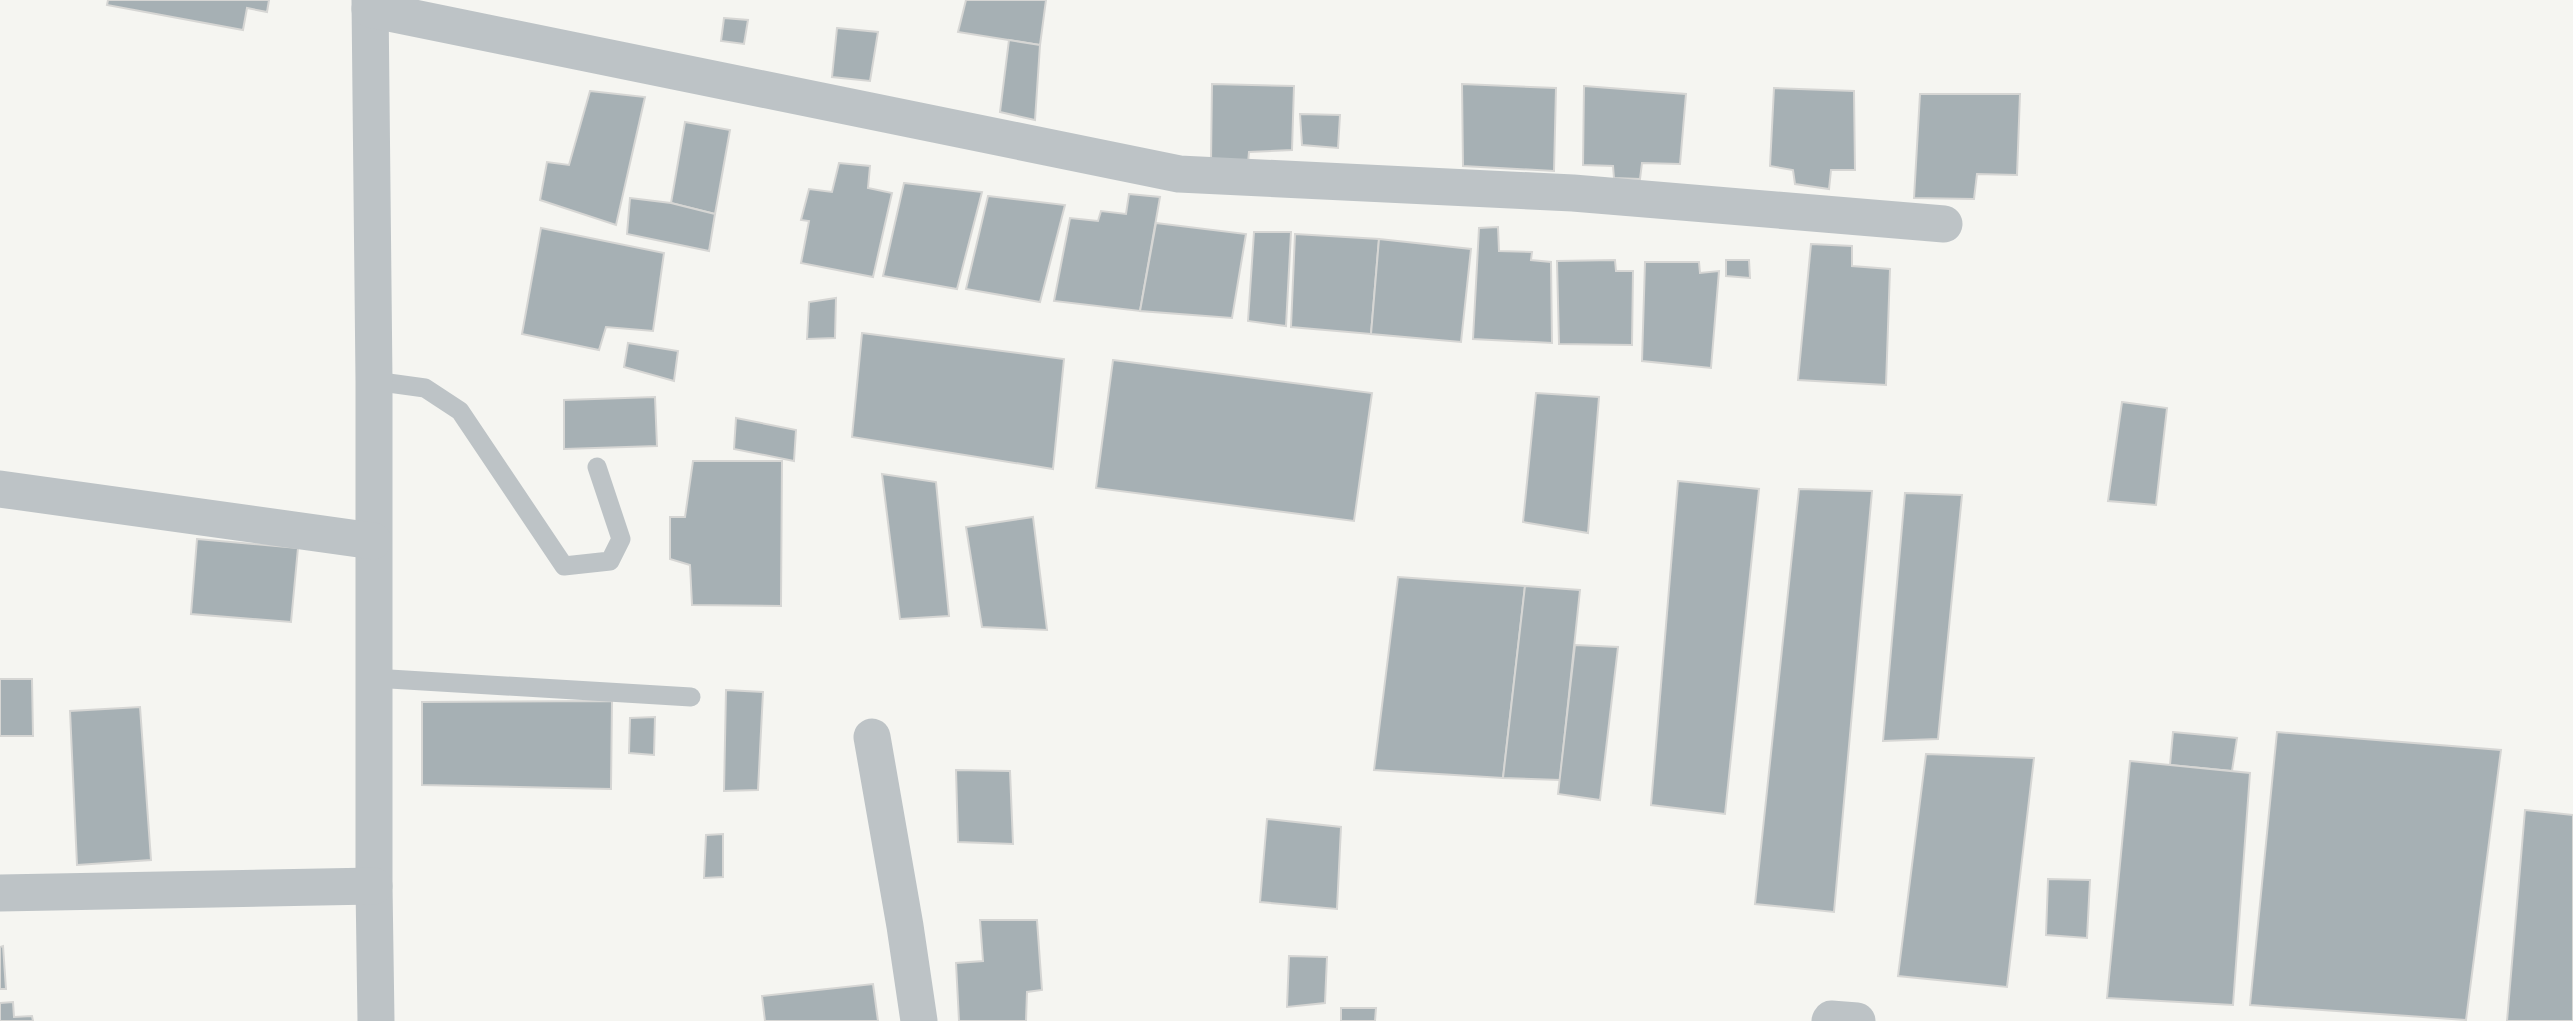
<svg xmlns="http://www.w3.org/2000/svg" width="2573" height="1021" viewBox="0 0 2573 1021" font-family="Cabin,sans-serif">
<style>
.building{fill:#a6b0b4;stroke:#d6d6d4;stroke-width:2}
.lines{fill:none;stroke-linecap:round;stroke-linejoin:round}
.service{stroke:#bdc3c6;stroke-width:19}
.minor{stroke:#bdc3c6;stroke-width:37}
</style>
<rect width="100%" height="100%" fill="#f5f5f1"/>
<!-- building -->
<g class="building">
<path d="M108 0H269L267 12 247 8 243 30 107 5Z"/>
<path d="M966 0H1046L1040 45 958 32Z"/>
<path d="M724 18 748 20 744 44 721 41Z"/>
<path d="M837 28 878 32 870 81 832 77Z"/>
<path d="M1009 40 1040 45 1035 120 1000 112Z"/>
<path d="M1212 84 1294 86 1292 150 1249 152 1248 163 1211 162Z"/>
<path d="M1462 84 1556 88 1554 171 1463 166Z"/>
<path d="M1584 86 1686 94 1680 164 1642 163 1640 179 1614 178 1613 166 1583 165Z"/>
<path d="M1774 88 1854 91 1855 170H1831L1829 189 1795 184 1793 170 1770 166Z"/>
<path d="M590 91 645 97 616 225 540 200 547 162 569 165Z"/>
<path d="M1920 94H2020L2017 175 1977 174 1974 199 1914 198Z"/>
<path d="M1300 114 1340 115 1338 148 1302 145Z"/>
<path d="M685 122 730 130 715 214 671 203Z"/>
<path d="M839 163 870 166 868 188 892 193 873 277 801 263 809 221 801 220 809 189 832 192Z"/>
<path d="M904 183 982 192 957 289 883 276Z"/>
<path d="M1129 194 1160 197 1140 311 1054 301 1070 218 1098 221 1101 211 1126 214Z"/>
<path d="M988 196 1065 205 1040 302 966 289Z"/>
<path d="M630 198 671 203 715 214 709 251 627 234Z"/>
<path d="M1156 223 1246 234 1232 318 1140 311Z"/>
<path d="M1498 227 1499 251 1532 252 1531 260 1551 262 1552 343 1473 339 1479 228Z"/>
<path d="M541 228 664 253 653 331 606 327 599 350 522 334Z"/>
<path d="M1254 232H1291L1286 326 1248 321Z"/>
<path d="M1295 234 1379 239 1371 334 1291 327Z"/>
<path d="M1379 239 1471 249 1461 342 1371 334Z"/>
<path d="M1811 244 1852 246V266L1890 269 1886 385 1798 380Z"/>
<path d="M1615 260 1616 271H1633L1632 345 1559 344 1557 261Z"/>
<path d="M1726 260H1749L1750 278 1726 276Z"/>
<path d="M1645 262H1699L1700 273 1719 271 1711 368 1642 361Z"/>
<path d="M836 298 835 338 807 339 809 302Z"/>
<path d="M862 333 1064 359 1053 469 852 437Z"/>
<path d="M628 343 678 351 674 381 624 367Z"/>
<path d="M1113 360 1372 393 1354 521 1096 488Z"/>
<path d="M1536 393 1599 397 1588 533 1523 522Z"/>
<path d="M655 397 657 446 564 449V400Z"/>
<path d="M2122 402 2167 408 2156 505 2108 501Z"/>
<path d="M736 418 796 430 794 461 734 449Z"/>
<path d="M693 461H782L781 606 692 605 690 565 670 559V517H685Z"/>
<path d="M882 474 936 482 949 616 900 619Z"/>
<path d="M1678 481 1759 489 1725 814 1651 805Z"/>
<path d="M1799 489 1872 491 1834 912 1755 904Z"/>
<path d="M1905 493 1962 495 1938 739 1883 741Z"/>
<path d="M1033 517 1047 630 982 627 966 527Z"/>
<path d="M197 539 298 548 291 622 191 614Z"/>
<path d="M1398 577 1525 586 1503 778 1374 770Z"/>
<path d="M1525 586 1580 590 1560 780 1503 778Z"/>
<path d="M1575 645 1618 647 1600 800 1558 794Z"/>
<path d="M0 679H32L33 736H0Z"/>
<path d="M726 690 763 692 758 790 724 791Z"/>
<path d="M612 701 611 789 422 785V702Z"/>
<path d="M140 707 151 860 77 865 70 711Z"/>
<path d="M655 717 654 755 629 753 630 718Z"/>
<path d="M2173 732 2237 738 2232 771 2170 765Z"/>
<path d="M2277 732 2501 750 2466 1020 2250 1005Z"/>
<path d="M1926 754 2034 758 2007 987 1898 976Z"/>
<path d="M2130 761 2250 773 2233 1005 2107 998Z"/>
<path d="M956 770 1010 771 1013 844 958 842Z"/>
<path d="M2525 810 2573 815V1021H2507Z"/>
<path d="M1267 819 1341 827 1337 909 1260 902Z"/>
<path d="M723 834V877L704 878 706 835Z"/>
<path d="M2048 879 2090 880 2087 938 2046 935Z"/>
<path d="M980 920H1037L1042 990 1027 992 1026 1021H959L956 963 983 961Z"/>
<path d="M3 946 6 989H0V947Z"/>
<path d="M1289 956 1327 957 1325 1003 1287 1007Z"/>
<path d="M873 984 878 1021H765L762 996Z"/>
<path d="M13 1002 14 1017 32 1016 33 1021H0V1003Z"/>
<path d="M1341 1008H1376L1375 1021H1341Z"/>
</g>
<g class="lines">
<!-- service -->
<g class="service">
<path d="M374 381 425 388 460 411 564 566 610 561 621 539 597 467"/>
<path d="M373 678 691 697"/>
</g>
<!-- minor -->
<g class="minor">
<path d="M370 0 374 381V886L376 1021"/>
<path d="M370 9 1179 174 1573 193 1944 224"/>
<path d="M0 489 373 541"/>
<path d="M872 737 905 926 919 1021"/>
<path d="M0 893 374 886"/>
<path d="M1830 1021 1831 1019 1857 1021"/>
</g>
</g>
</svg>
